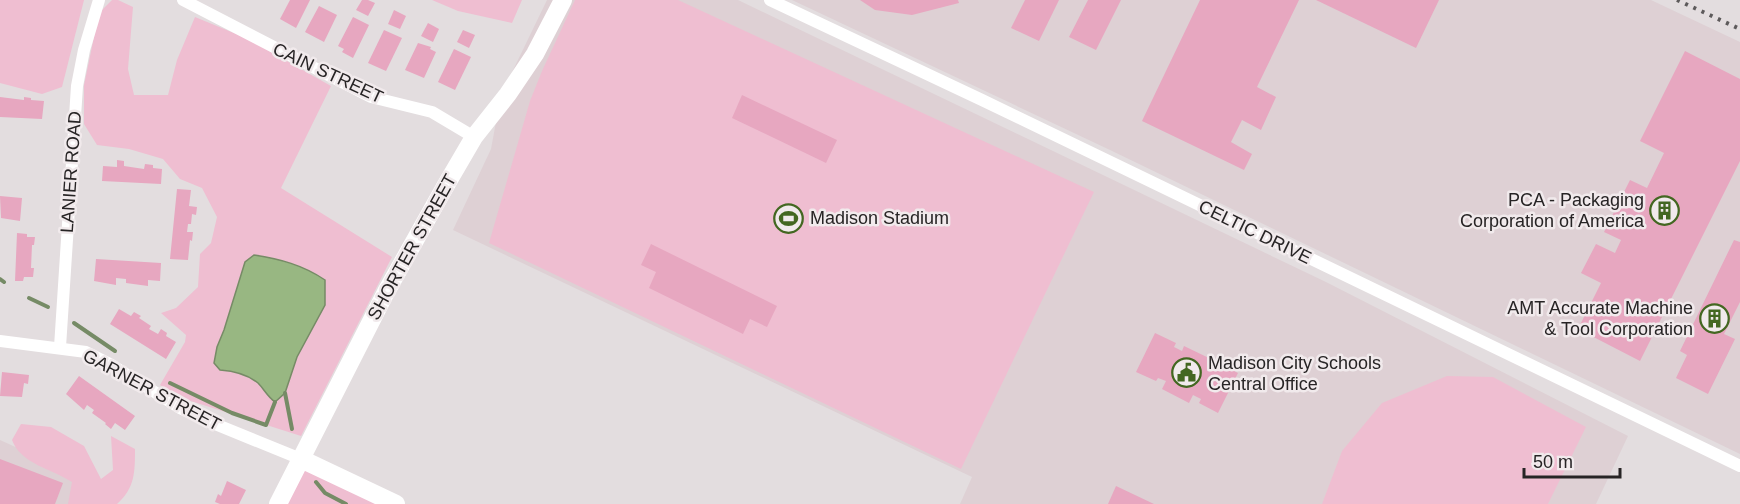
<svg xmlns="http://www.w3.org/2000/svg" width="1740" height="504" viewBox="0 0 1740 504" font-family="Helvetica,sans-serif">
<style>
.built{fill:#ded0d4}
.green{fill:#efbed1}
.water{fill:#98b782;stroke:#768b66;stroke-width:1.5}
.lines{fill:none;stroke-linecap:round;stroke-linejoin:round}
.stream{stroke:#768b66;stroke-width:4}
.building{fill:#e7a7c0}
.street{stroke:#fff;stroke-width:12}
.secondary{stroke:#fff;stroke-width:18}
.rail{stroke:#5d5a5b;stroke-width:4;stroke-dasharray:3 6;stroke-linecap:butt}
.labels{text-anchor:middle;stroke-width:5;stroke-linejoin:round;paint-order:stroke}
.street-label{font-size:18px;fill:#272425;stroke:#f1eaec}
.poi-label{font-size:18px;fill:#272425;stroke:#f1eaec;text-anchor:end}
</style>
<rect width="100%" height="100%" fill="#e3dddf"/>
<!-- built -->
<g class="built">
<path d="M547 0H738L1326 282 1628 436 1596 504H960L972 477 453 230 491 149 501 95Z"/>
<path d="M792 0H1651L1740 42V454L1110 150Z"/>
<path d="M0 440 82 477 76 504H0Z"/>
</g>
<!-- green -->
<g class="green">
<path d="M0 0H84L62 87 42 94 0 83Z"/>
<path d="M112 0H118L133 7 128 69 134 95H168L177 60 195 17 246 38 331 86 281 188 392 257 301 436 175 396 160 385 185 342 186 335 161 313 176 308 198 287 200 254 211 243 217 217 202 188 180 179 163 159 129 149 97 145 84 124V85L99 13Z"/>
<path d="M432 0H522L512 23 458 11Z"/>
<path d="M575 0H678L1094 192 961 469 489 243 530 101 542 71Z"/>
<path d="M1447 376 1493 377 1586 427 1548 504H1322L1342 451 1382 403Z"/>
<path d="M21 424 51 427 84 446 101 479 113 470 111 436 135 449C135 472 135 488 117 504H68L72 482C52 469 21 464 12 440Z"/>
<path d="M301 469 396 504H285Z"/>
</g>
<!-- water -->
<path class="water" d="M254 255C280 259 303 265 325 280V305L297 357 285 393 275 402C267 396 264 389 258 383 247 374 234 371 220 370L214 363 217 347 224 330 245 262Z"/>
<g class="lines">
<!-- stream -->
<g class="stream">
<path d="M0 279 4 282"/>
<path d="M29 298 48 307"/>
<path d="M74 323 115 351"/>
<path d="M170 383 232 413 266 425 275 402"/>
<path d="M285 393 292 429"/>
<path d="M316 482 325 493 346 504"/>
</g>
</g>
<!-- building -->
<g class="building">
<path d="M290 0H310L296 28 280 19Z"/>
<path d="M362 0H368L375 3 368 16 356 10Z"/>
<path d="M860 0H958L959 3 912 15 875 10Z"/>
<path d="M1025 0H1059L1039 41 1011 28Z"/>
<path d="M1088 0H1121L1096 50 1069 37Z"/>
<path d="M1200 0H1299L1257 87 1276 97 1261 130 1242 120 1231 142 1252 154 1244 170 1142 121Z"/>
<path d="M1316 0H1439L1416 48Z"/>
<path d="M319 6 337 15 324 42 305 32Z"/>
<path d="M394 10 406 16 400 29 388 24Z"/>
<path d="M353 17 369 25 353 58 342 52 344 49 338 46Z"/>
<path d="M428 23 439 29 433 42 421 36Z"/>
<path d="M384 30 402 38 386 71 368 63Z"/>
<path d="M463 30 475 35 469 48 457 42Z"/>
<path d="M418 43 431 47 430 49 436 52 424 78 405 70Z"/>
<path d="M454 49 471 57 455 90 438 82Z"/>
<path d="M1685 51 1740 79V161L1640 361 1578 329 1601 283 1581 273 1596 244 1615 253 1621 240 1604 232 1630 180 1647 188 1664 153 1640 141Z"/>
<path d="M742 95 837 140 826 163 732 118Z"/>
<path d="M0 97 24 100V97L31 98V100L44 101 42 119 0 117Z"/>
<path d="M117 160 124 161V166L144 169 145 164 153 165V168L162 169 161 184 102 181 103 166 117 167Z"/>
<path d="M177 189 191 190 189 206 197 207 196 215 192 214 191 224H188L187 232H193L192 241 190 240 188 260 170 259Z"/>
<path d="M0 196 22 198 20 221 1 218Z"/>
<path d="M17 233 27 234V237H35L34 245H32L31 268H34L33 277H24L23 281H15Z"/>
<path d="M1734 240 1740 242V302L1724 334 1735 339 1708 394 1676 378 1687 355 1680 351Z"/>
<path d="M651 244 777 306 767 327 750 319 743 334 649 288 656 272 641 265Z"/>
<path d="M96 259 161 263 160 281 148 280V286L126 283V279L116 278V285L94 281Z"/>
<path d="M119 309 131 316 134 312 141 316 139 318 151 326 149 329 158 334 161 329 167 333 166 336 176 342 166 359 110 324Z"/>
<path d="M1155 333 1176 343 1174 347 1182 351 1184 346 1211 359 1209 364 1216 367 1218 363 1238 373 1218 413 1199 403 1201 399 1193 395 1189 403 1162 389 1166 381 1158 378 1156 381 1136 372Z"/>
<path d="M2 372 29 375 28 384 24 383 22 397 0 396Z"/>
<path d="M79 376 135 416 125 430 115 423 111 429 105 424 106 423 92 413 94 410 87 405 84 410 66 394Z"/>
<path d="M0 459 63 483 55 504H0Z"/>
<path d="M227 481 246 490 239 504H220L215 502 218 494 221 496Z"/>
<path d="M1116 486 1154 504H1108Z"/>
</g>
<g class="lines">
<!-- street -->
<g class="street">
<path d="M183 0 371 97 432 112 474 137"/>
<path d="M770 0 982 100 1740 466"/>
<path d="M0 341 86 352 110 364 180 408 215 424 301 459"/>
<path d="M60 347 77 86 84 50 99 0"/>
</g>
<!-- secondary -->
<g class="secondary">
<path d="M301 459 396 504"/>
<path d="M278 504 386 292 446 185 474 137 508 94 535 54 563 0"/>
</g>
<!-- rail -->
<path class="rail" d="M1677 0 1740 29"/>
</g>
<!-- icons -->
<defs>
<symbol id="building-ring" viewBox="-11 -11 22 22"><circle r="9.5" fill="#f1eaec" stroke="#436721" stroke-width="1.5"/><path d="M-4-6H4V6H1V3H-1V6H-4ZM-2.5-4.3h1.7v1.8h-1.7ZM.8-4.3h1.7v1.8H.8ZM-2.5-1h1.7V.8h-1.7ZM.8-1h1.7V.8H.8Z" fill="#436721"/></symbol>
<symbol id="stadium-ring" viewBox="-11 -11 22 22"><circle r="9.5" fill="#f1eaec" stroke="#436721" stroke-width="1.5"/><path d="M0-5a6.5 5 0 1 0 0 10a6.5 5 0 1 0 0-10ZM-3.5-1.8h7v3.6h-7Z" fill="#436721"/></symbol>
<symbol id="civic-ring" viewBox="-11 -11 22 22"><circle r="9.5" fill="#f1eaec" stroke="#436721" stroke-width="1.5"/><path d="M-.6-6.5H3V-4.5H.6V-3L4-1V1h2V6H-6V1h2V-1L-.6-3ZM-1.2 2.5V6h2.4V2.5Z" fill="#436721"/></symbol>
</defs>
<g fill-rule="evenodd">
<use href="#building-ring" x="1648" y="194" width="33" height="33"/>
<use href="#stadium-ring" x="772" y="202" width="33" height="33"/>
<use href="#building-ring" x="1698" y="302" width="33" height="33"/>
<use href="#civic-ring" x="1170" y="356" width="33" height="33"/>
</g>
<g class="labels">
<!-- street labels -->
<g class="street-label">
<text transform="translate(328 73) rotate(25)" y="6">CAIN STREET</text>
<text transform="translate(71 172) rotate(-86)" y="6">LANIER ROAD</text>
<text transform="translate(1255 232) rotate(26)" y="6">CELTIC DRIVE</text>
<text transform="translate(412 247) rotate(-61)" y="6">SHORTER STREET</text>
<text transform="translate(152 390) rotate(28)" y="6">GARNER STREET</text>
</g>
<!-- poi labels -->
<g class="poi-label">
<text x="1644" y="206">PCA - Packaging<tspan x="1644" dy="21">Corporation of America</tspan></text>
<text x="810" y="224" text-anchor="start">Madison Stadium</text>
<text x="1693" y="314">AMT Accurate Machine<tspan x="1693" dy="21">&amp; Tool Corporation</tspan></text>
<text x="1208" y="369" text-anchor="start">Madison City Schools<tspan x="1208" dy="21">Central Office</tspan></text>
</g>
</g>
<!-- scale -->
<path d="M1524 468v9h96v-9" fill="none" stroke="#272425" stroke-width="3"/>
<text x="1533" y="468" font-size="18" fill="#272425" stroke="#f1eaec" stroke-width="4.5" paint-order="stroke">50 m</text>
</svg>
